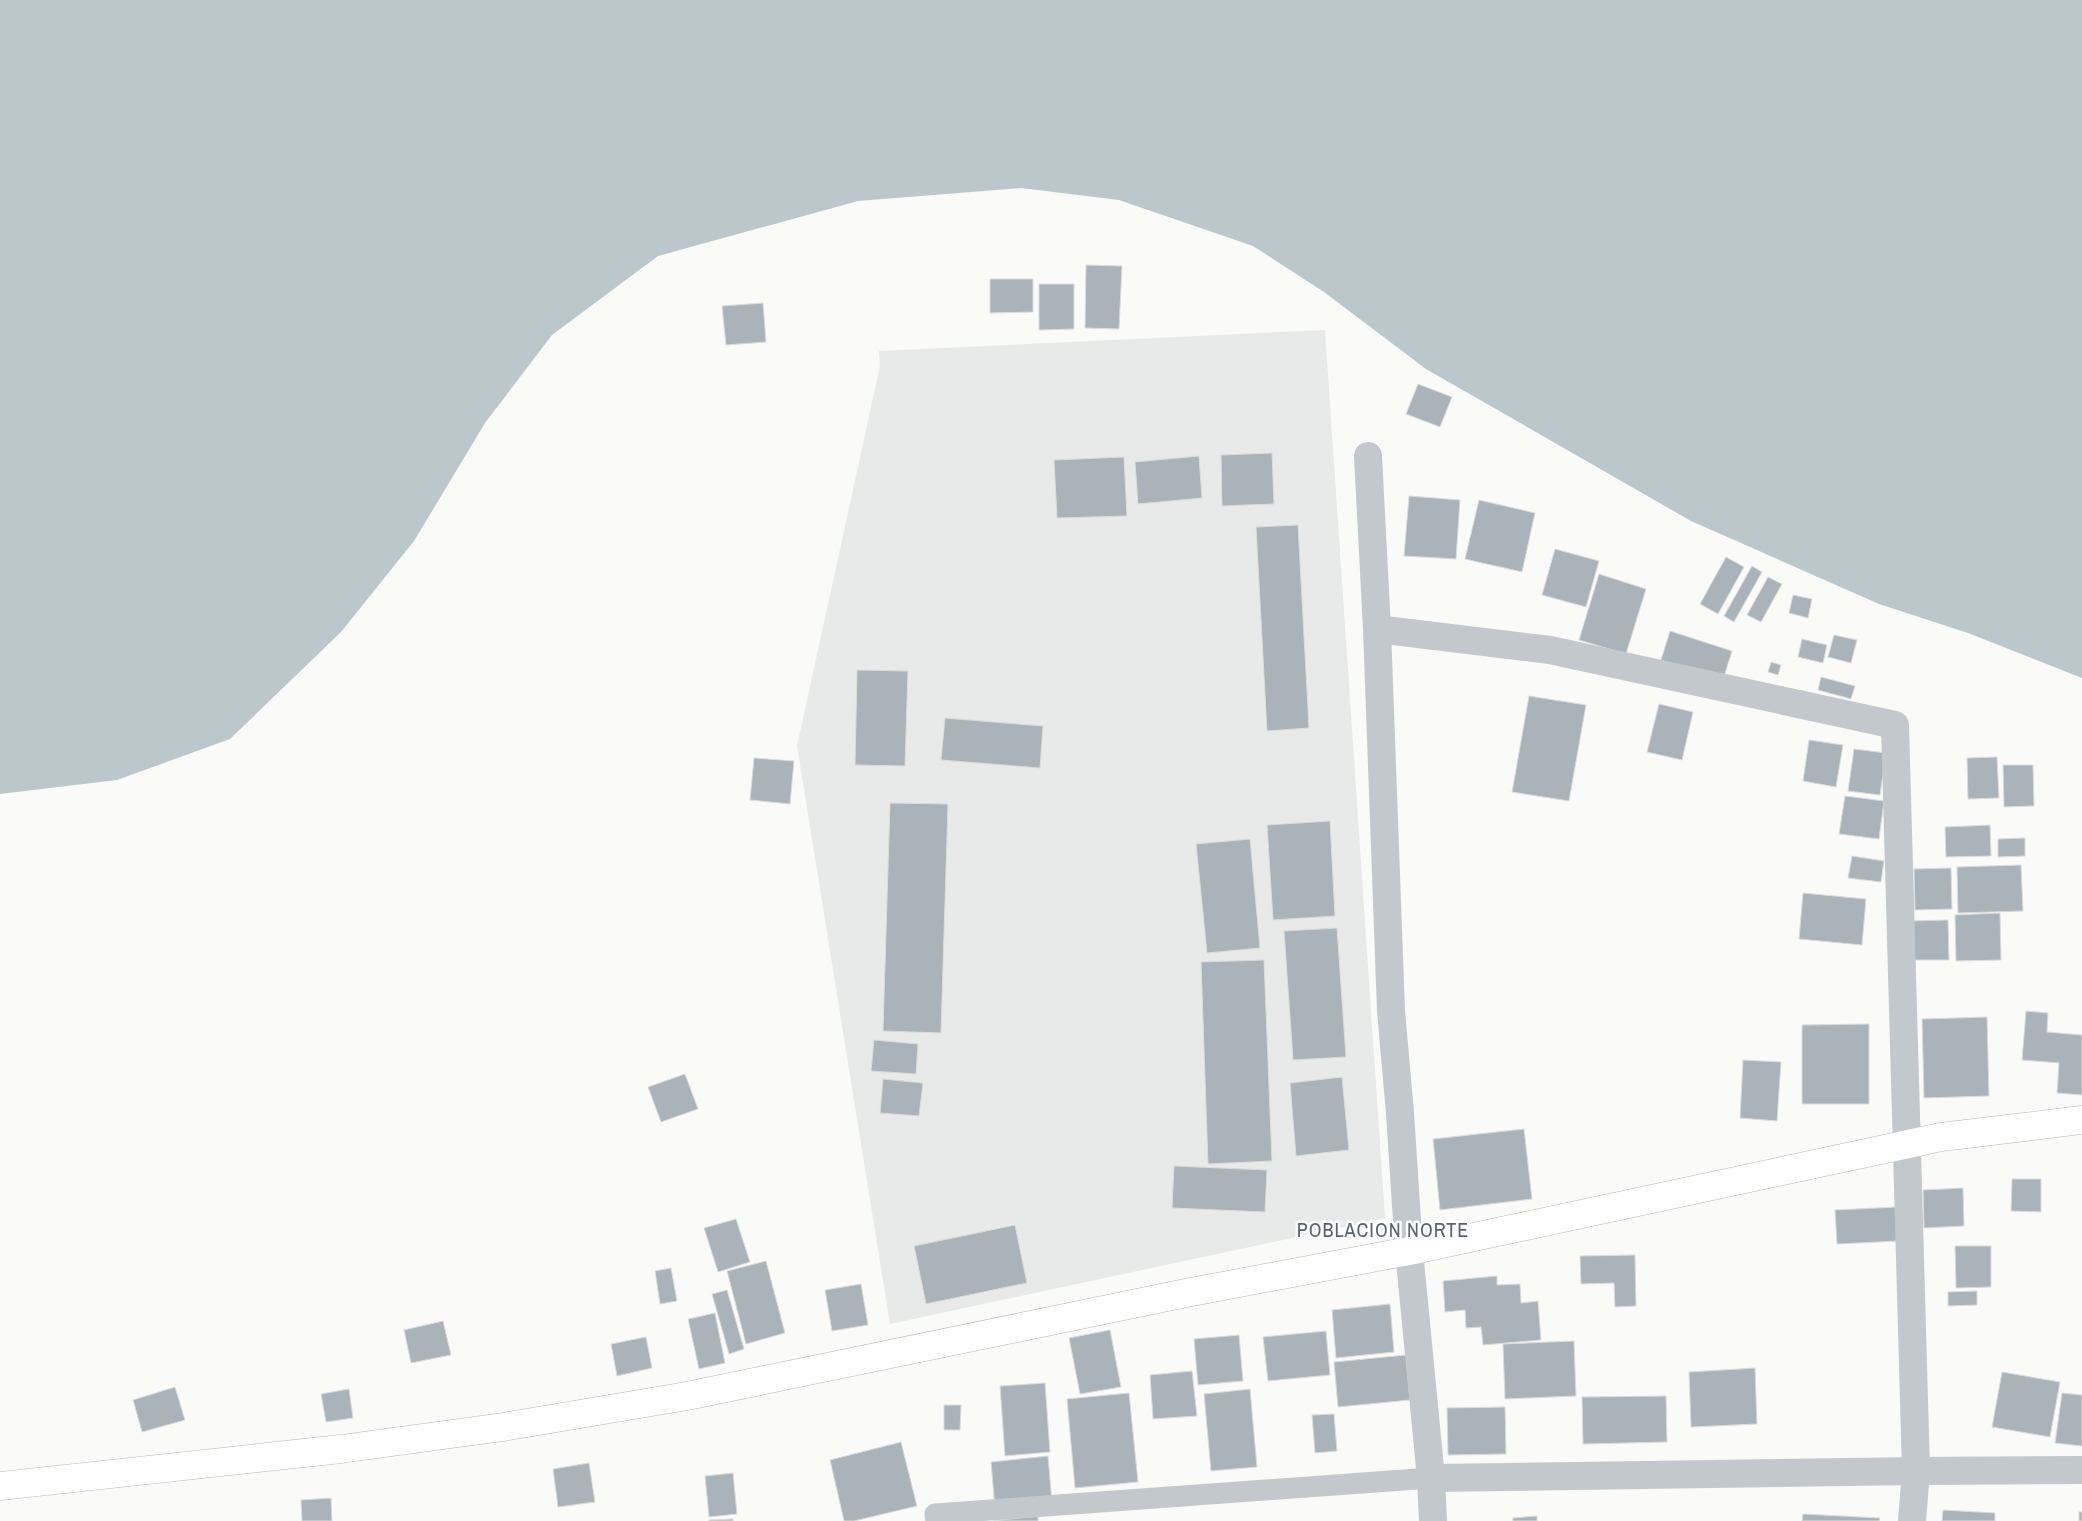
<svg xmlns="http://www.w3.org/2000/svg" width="2082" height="1521" viewBox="0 0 2082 1521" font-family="'Archivo Narrow',sans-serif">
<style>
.built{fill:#e8e9e9}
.water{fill:#bbc7cb}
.building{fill:#aab3b9;stroke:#dcdcda}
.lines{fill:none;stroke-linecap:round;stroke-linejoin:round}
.secondary-casing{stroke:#b3babf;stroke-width:29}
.service{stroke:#c3c8cc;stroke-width:21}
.minor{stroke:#c3c8cc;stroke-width:28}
.tertiary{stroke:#c3c8cc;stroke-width:28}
.secondary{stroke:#fff;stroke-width:28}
.labels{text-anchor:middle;stroke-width:5;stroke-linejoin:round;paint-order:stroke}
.quarter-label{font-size:20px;letter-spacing:1px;fill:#57646e;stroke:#fff}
</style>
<rect width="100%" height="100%" fill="#fafaf8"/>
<!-- built -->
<path class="built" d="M1325 330 1385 1218 890 1324 797 746 880 366 879 351Z"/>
<!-- water -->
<path class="water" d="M0 0H2082V678L1968 633 1879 604 1691 521 1426 369 1324 292 1253 246 1119 200 1021 188 858 201 658 256 552 335 485 423 414 541 341 632 230 739 117 780 0 794Z"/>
<!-- building -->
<g class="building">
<path d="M1086 265 1122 266 1119 329 1085 328Z"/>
<path d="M990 279H1033V312L990 313Z"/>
<path d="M1039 284H1074V329L1039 330Z"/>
<path d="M763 303 766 342 726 345 722 306Z"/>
<path d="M1418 384 1452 397 1440 427 1406 414Z"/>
<path d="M1272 453 1274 504 1222 506 1221 455Z"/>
<path d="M1199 456 1202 498 1138 504 1135 462Z"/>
<path d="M1124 457 1127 516 1057 518 1054 460Z"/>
<path d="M1409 496 1460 500 1456 559 1404 556Z"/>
<path d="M1479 500 1535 513 1522 572 1465 559Z"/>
<path d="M1298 525 1309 728 1267 731 1256 527Z"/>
<path d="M1555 549 1599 561 1586 607 1542 595Z"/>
<path d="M1726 557 1744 567 1718 614 1700 604Z"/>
<path d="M1752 566 1762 572 1734 622 1724 616Z"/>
<path d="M1599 574 1646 589 1626 654 1579 640Z"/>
<path d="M1768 577 1782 584 1761 622 1747 615Z"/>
<path d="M1793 595 1812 599 1808 618 1789 613Z"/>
<path d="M1670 631 1732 651 1723 680 1661 660Z"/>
<path d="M1834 635 1857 640 1851 663 1828 657Z"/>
<path d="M1802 639 1827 645 1823 663 1798 657Z"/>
<path d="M1771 662 1781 665 1778 675 1768 672Z"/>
<path d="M857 670 908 671 905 766 855 765Z"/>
<path d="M1821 677 1855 686 1851 699 1818 690Z"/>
<path d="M1529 696 1586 705 1569 801 1512 792Z"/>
<path d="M1659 704 1693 712 1682 760 1647 752Z"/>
<path d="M945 718 1043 726 1040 768 941 760Z"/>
<path d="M1809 740 1843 745 1836 787 1803 781Z"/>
<path d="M1854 749 1886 753 1880 795 1848 791Z"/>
<path d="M1997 757 1999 798 1968 799 1967 758Z"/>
<path d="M754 758 794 761 790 804 750 800Z"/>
<path d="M2003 765H2033L2034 806 2004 807Z"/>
<path d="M1845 796 1884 801 1879 839 1839 834Z"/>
<path d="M890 803 948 804 941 1033 883 1031Z"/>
<path d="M1330 821 1335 916 1273 920 1267 825Z"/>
<path d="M1990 825 1991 856 1946 857 1945 827Z"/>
<path d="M2025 838V856L1998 857V839Z"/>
<path d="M1250 839 1260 948 1207 953 1196 844Z"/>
<path d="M1852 856 1884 861 1881 882 1848 878Z"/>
<path d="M2021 865 2023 911 1958 913 1957 867Z"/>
<path d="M1951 868 1952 909 1915 910 1914 869Z"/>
<path d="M1803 893 1866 899 1862 945 1799 939Z"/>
<path d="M2000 913 2001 960 1956 961 1955 915Z"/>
<path d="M1948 920 1949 960H1910L1909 921Z"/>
<path d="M1337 928 1346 1057 1293 1060 1284 931Z"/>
<path d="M1264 960 1272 1161 1208 1164 1201 962Z"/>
<path d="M2026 1011 2048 1013 2047 1032 2082 1035V1095L2057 1093 2059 1063 2022 1060Z"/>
<path d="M1987 1017 1989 1096 1924 1098 1922 1019Z"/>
<path d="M1869 1024V1104H1802V1025Z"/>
<path d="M874 1040 918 1044 916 1074 871 1071Z"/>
<path d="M1743 1060 1781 1062 1777 1121 1740 1118Z"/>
<path d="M685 1074 698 1109 661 1122 648 1087Z"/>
<path d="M1342 1077 1349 1150 1296 1156 1290 1083Z"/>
<path d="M883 1079 923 1083 919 1116 880 1113Z"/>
<path d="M1524 1129 1532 1199 1440 1210 1433 1139Z"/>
<path d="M1174 1166 1267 1170 1265 1212 1172 1208Z"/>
<path d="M2012 1179H2041V1212L2011 1211Z"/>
<path d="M1963 1188 1964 1226 1924 1228 1923 1190Z"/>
<path d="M1897 1207 1899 1241 1837 1244 1835 1210Z"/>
<path d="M736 1219 750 1262 718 1272 704 1228Z"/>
<path d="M1015 1225 1027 1283 926 1304 914 1246Z"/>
<path d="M1955 1246H1991V1287L1956 1288Z"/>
<path d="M1635 1255 1636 1306 1615 1307 1614 1283 1581 1284 1580 1256Z"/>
<path d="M766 1261 785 1333 746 1344 727 1271Z"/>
<path d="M671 1268 677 1301 660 1304 655 1271Z"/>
<path d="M1497 1276V1285L1520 1284 1521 1303 1538 1301 1541 1340 1483 1345 1481 1327 1466 1328 1465 1310 1445 1312 1443 1281Z"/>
<path d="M861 1284 868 1325 832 1331 825 1290Z"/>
<path d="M727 1290 744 1349 729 1354 712 1294Z"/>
<path d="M1977 1291V1305L1948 1306V1292Z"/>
<path d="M1390 1304 1394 1352 1336 1358 1332 1310Z"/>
<path d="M715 1313 725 1363 699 1369 688 1319Z"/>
<path d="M443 1321 451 1355 411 1363 404 1330Z"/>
<path d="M1110 1330 1121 1387 1080 1394 1069 1338Z"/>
<path d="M1326 1331 1330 1375 1268 1381 1263 1337Z"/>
<path d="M1239 1335 1243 1381 1198 1385 1194 1339Z"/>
<path d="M646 1337 652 1368 617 1376 611 1344Z"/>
<path d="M1574 1341 1576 1396 1505 1399 1503 1344Z"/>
<path d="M1406 1355 1410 1400 1338 1407 1334 1362Z"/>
<path d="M1755 1368 1757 1424 1691 1427 1689 1372Z"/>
<path d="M1192 1371 1197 1416 1153 1419 1150 1375Z"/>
<path d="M2002 1372 2060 1382 2050 1437 1992 1427Z"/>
<path d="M1045 1383 1050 1452 1005 1456 1000 1386Z"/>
<path d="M175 1387 185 1420 142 1432 133 1400Z"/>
<path d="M349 1389 353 1418 326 1422 321 1394Z"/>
<path d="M1250 1389 1257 1467 1211 1471 1204 1394Z"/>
<path d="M1129 1393 1138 1482 1075 1488 1067 1399Z"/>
<path d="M2062 1393 2082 1395V1446L2055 1443Z"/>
<path d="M1666 1396 1667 1442 1583 1444 1582 1397Z"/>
<path d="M944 1405H961L960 1430H944Z"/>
<path d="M1505 1407 1506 1454 1448 1455 1447 1408Z"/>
<path d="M1334 1414 1337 1451 1315 1453 1312 1415Z"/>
<path d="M901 1442 917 1506 854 1521H844L830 1460Z"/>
<path d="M1048 1456 1052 1503 995 1509 991 1462Z"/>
<path d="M589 1463 595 1502 558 1507 553 1469Z"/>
<path d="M733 1473 737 1514 709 1517 705 1476Z"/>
<path d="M331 1498 332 1521H302L301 1500Z"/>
<path d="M1943 1510 1995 1513V1521H1942Z"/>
<rect x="2079" y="1512" width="3" height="9"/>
<path d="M1803 1514 1880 1518 1879 1521H1802Z"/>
<path d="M1038 1516V1521H993Z"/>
<path d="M1537 1516V1521H1513V1518Z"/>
<path d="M733 1519V1521H709V1520Z"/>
</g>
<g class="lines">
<defs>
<path id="secondary" d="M0 1486 341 1449 503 1427 687 1396 1186 1293 1409 1251 1941 1137 2082 1120"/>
</defs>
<!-- secondary casing -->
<use href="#secondary" class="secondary-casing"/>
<!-- service -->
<path class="service" d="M936 1521 935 1514 1431 1478"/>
<!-- minor -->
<g class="minor">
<path d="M1368 456 1377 629 1391 1011 1400 1113 1409 1251"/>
<path d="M1377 629 1550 650 1895 725 1916 1471 1912 1521"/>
<path d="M1431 1478 1916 1471 2082 1470"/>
</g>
<!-- tertiary -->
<path class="tertiary" d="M1409 1251 1431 1478 1433 1521"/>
<!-- secondary -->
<use href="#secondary" class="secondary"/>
</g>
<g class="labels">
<!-- quarter labels -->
<g class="quarter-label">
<text x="1383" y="1237">POBLACION NORTE</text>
</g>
</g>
</svg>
